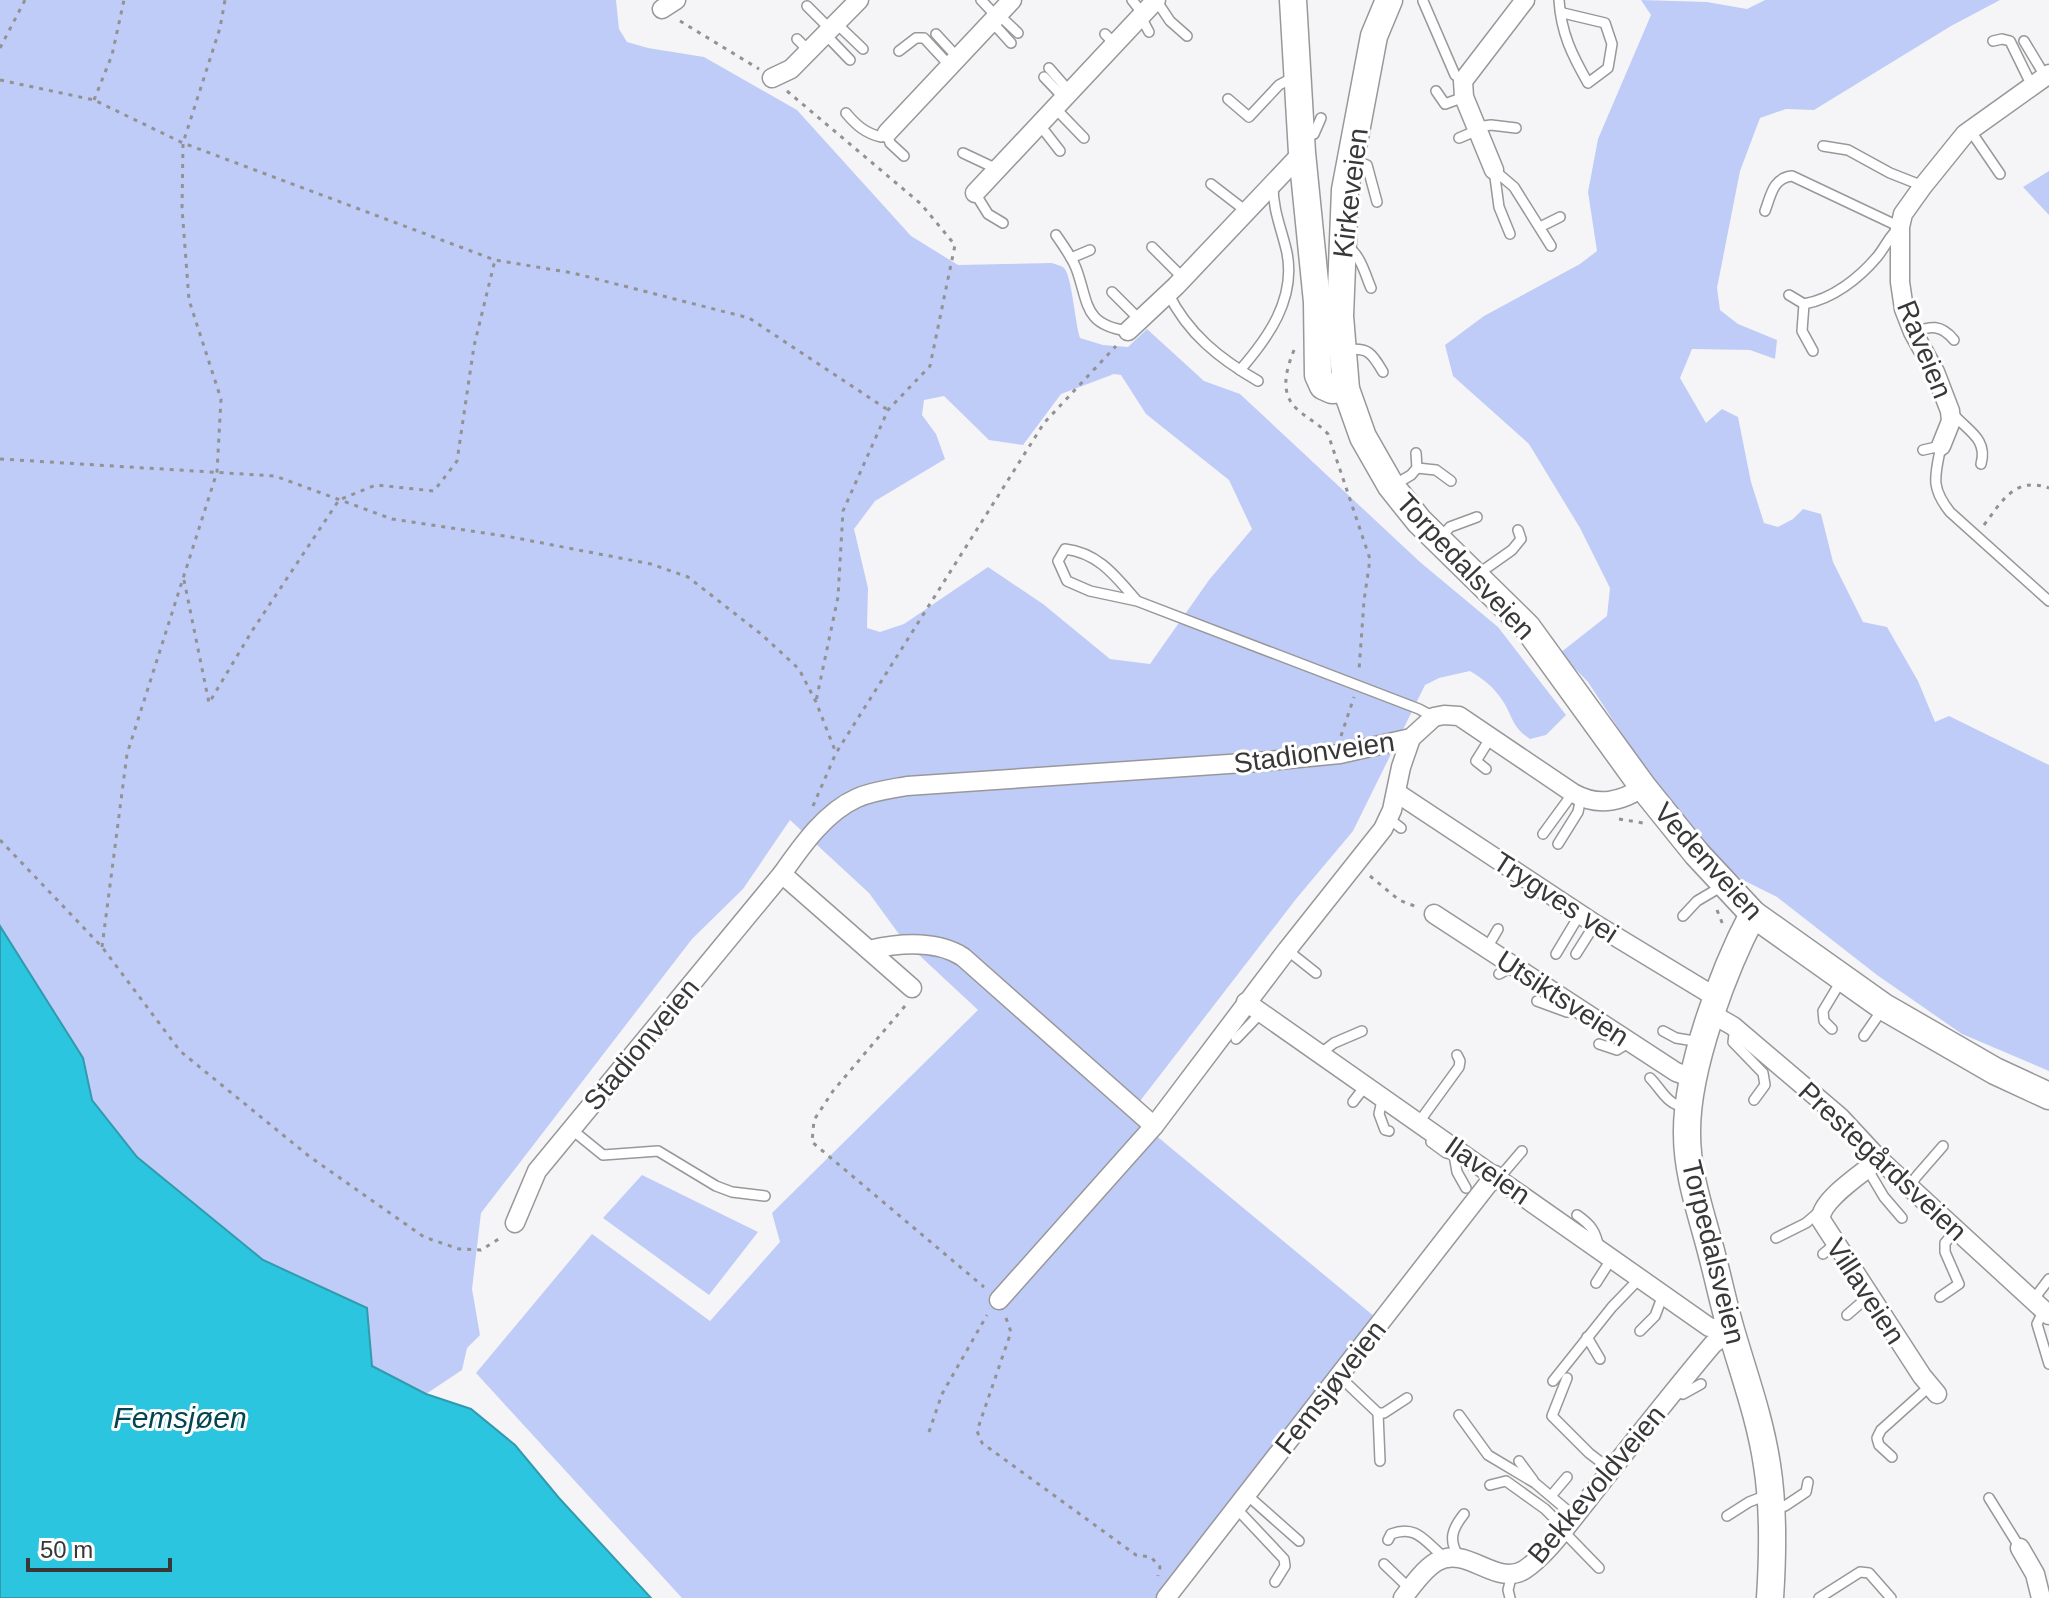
<svg xmlns="http://www.w3.org/2000/svg" width="2049" height="1598" viewBox="0 0 2049 1598" font-family="Helvetica,sans-serif">
<style>
.green{fill:#c0ccf8;fill-rule:evenodd}
.water{fill:#2cc5e0;stroke:#309bae;stroke-width:2}
.lines{fill:none;stroke-linecap:round;stroke-linejoin:round}
.lane-casing{stroke:#98989a;stroke-width:12}
.street-casing{stroke:#98989a;stroke-width:21}
.secondary-casing{stroke:#98989a;stroke-width:29}
.path{stroke:#929293;stroke-width:3;stroke-dasharray:4 6;stroke-linecap:butt}
.lane{stroke:#fff;stroke-width:9}
.street{stroke:#fff;stroke-width:18}
.secondary{stroke:#fff;stroke-width:26}
.labels{text-anchor:middle;stroke-width:6;stroke-linejoin:round;paint-order:stroke}
.street-label{font-size:28px;fill:#383839;stroke:#fff}
.water-label{font-size:30px;font-style:italic;fill:#034651;stroke:#fff}
</style>
<rect width="100%" height="100%" fill="#f5f5f7"/>
<!-- green -->
<g class="green">
<path d="M0 0H616L619 29 627 42 648 48 704 57 797 110 911 236 958 265 1052 263C1055 264 1062 266 1064 268 1072 276 1075 323 1080 338L1103 345 1128 347 1147 329 1204 381 1240 394 1420 562 1498 627 1566 715 1546 735 1530 739C1510 726 1513 714 1500 697 1492 686 1482 678 1470 671L1439 678 1425 685 1353 831 1296 899 1130 1114 1375 1317 1157 1598H682L476 1373 592 1234 710 1321 780 1242 772 1213 978 1010 904 941 869 893 790 820 743 889 692 939 481 1213 472 1289 480 1335 467 1348 462 1370 426 1394 372 1366 367 1308 263 1260 137 1157 92 1100 83 1058 0 926ZM1114 374 1121 375 1146 414 1229 480 1252 529 1209 580 1150 664 1110 659 1043 604 988 567 904 624 880 632 867 628 868 588 854 529 875 501 945 459 936 434 922 415 924 400 944 396 989 440 1023 445 1061 394Z"/>
<path d="M1641 0 1707 2 1747 9 1765 0H2000L1951 26 1814 110 1786 109 1760 118 1740 171 1717 288 1720 310 1738 324 1777 340 1775 359 1750 350 1692 349 1680 378 1706 423 1722 409 1738 417 1751 482 1764 523 1778 527 1793 519 1803 509 1821 514 1833 562 1863 622 1887 627 1918 681 1935 722 1949 716 2049 765V1071L1962 1034 1877 975 1777 897 1741 879 1702 846 1649 775 1588 682 1560 653 1607 616 1610 588 1580 528 1529 444 1453 376 1445 345 1484 316 1580 264 1597 251 1588 192 1598 139 1651 15Z"/>
<path d="M2049 171V215L2023 187Z"/>
<path d="M642 1175 758 1232 709 1295 603 1218Z"/>
</g>
<!-- water -->
<path class="water" d="M0 926 83 1058 92 1100 137 1157 263 1260 367 1308 372 1366 426 1394 471 1409 515 1445 559 1498 651 1598H0Z"/>
<g class="lines">
<defs>
<g id="lane">
<path d="M981 0 997 17"/>
<path d="M1132 0 1143 14"/>
<path d="M1156 0 1170 21 1187 36"/>
<path d="M1559 0C1561 33 1572 55 1588 83L1608 68 1612 44 1605 23 1563 13 1560 10"/>
<path d="M1423 1 1455 75 1463 81"/>
<path d="M807 6 830 29"/>
<path d="M999 15 1018 33"/>
<path d="M1141 17 1149 32"/>
<path d="M992 22 1011 43"/>
<path d="M836 23 863 49"/>
<path d="M825 34 850 60"/>
<path d="M936 34 958 58"/>
<path d="M1105 34 1114 43"/>
<path d="M797 39 809 51"/>
<path d="M1993 41 2002 39 2010 41 2032 86"/>
<path d="M2024 41 2045 76"/>
<path d="M899 51 916 38H924L950 66"/>
<path d="M1049 68 1069 91"/>
<path d="M1044 77 1063 97"/>
<path d="M1436 91 1445 104 1464 97"/>
<path d="M1228 99 1249 117 1279 85 1294 77"/>
<path d="M1054 107 1084 138"/>
<path d="M846 113C856 125 865 133 881 137L887 133 890 143 904 156"/>
<path d="M1039 124 1060 151"/>
<path d="M1477 127 1491 125 1516 128"/>
<path d="M1970 130 2000 174"/>
<path d="M1304 136 1314 134 1321 118"/>
<path d="M1459 138 1478 130"/>
<path d="M1823 146 1848 150 1890 173 1923 186"/>
<path d="M963 153 997 169"/>
<path d="M1354 160 1367 165 1377 202"/>
<path d="M1494 170 1514 187 1551 246"/>
<path d="M1494 170 1499 207 1510 234"/>
<path d="M1211 184 1246 211"/>
<path d="M975 193 988 214 1003 223"/>
<path d="M1765 211C1771 195 1773 178 1792 176L1900 227C1889 236 1886 246 1877 257 1859 278 1833 299 1804 304L1789 295"/>
<path d="M1540 227 1560 217"/>
<path d="M1056 235C1063 245 1071 256 1076 268 1089 303 1083 325 1128 331"/>
<path d="M1152 247 1183 278"/>
<path d="M1348 247C1361 256 1365 274 1371 288"/>
<path d="M1071 258 1090 250"/>
<path d="M1112 292 1140 320"/>
<path d="M1168 293C1188 334 1220 359 1258 381"/>
<path d="M1804 304 1802 331 1813 351"/>
<path d="M1913 332C1931 326 1941 324 1954 340"/>
<path d="M1346 350C1368 347 1372 353 1383 372"/>
<path d="M1240 370C1268 338 1296 299 1287 253 1282 230 1273 211 1273 186"/>
<path d="M1953 414C1968 431 1988 439 1981 464"/>
<path d="M1923 450 1941 446C1935 476 1930 487 1950 512L2049 601"/>
<path d="M1417 468 1436 470 1451 481"/>
<path d="M1394 485 1411 475 1417 468 1416 453"/>
<path d="M1441 537 1450 527 1477 517"/>
<path d="M1478 574 1512 550 1521 539 1518 530"/>
<path d="M1137 601C1116 577 1099 553 1065 549L1058 561 1067 581 1090 591 1137 601 1419 709 1434 717"/>
<path d="M1486 769 1476 761 1491 737"/>
<path d="M1388 818 1401 828"/>
<path d="M1543 834 1573 793"/>
<path d="M1558 844 1578 812 1581 797"/>
<path d="M1683 916 1697 901 1724 885"/>
<path d="M1487 948 1498 929"/>
<path d="M1287 950 1316 973"/>
<path d="M1556 954 1580 914"/>
<path d="M1576 954 1595 924"/>
<path d="M1499 974 1514 966"/>
<path d="M1537 1001 1567 1012 1576 1008"/>
<path d="M1735 1027 1733 1042 1763 1073 1765 1085 1754 1100"/>
<path d="M1832 1029 1824 1021 1823 1011 1841 981"/>
<path d="M1663 1031 1676 1038 1700 1042"/>
<path d="M1864 1036 1882 1010"/>
<path d="M1236 1039 1261 1013"/>
<path d="M1599 1044 1617 1050 1630 1042"/>
<path d="M1321 1053 1334 1043 1362 1031"/>
<path d="M1650 1078C1662 1090 1667 1105 1685 1107"/>
<path d="M1383 1096 1379 1114 1385 1130 1389 1131"/>
<path d="M1353 1102 1366 1085"/>
<path d="M1419 1122 1459 1067 1460 1061 1457 1055"/>
<path d="M571 1129 603 1155 658 1151 716 1186 732 1192 765 1196"/>
<path d="M1431 1142 1446 1153 1454 1155 1458 1153"/>
<path d="M1454 1155 1457 1172 1466 1188"/>
<path d="M1868 1170 1884 1197 1902 1218"/>
<path d="M1499 1178 1522 1151"/>
<path d="M1910 1187 1916 1177 1943 1146"/>
<path d="M1577 1215C1591 1225 1596 1231 1599 1249"/>
<path d="M1776 1238 1806 1223 1820 1211"/>
<path d="M1823 1254 1835 1244"/>
<path d="M1596 1283 1612 1258"/>
<path d="M1940 1297 1959 1284 1945 1252V1243L1956 1230"/>
<path d="M2033 1300 2049 1279"/>
<path d="M2044 1310 2037 1324 2049 1364"/>
<path d="M1847 1315 1869 1296"/>
<path d="M1640 1331 1655 1316 1663 1295"/>
<path d="M1587 1337 1600 1359"/>
<path d="M1339 1376 1378 1413H1384L1407 1398"/>
<path d="M1567 1378 1552 1416 1589 1453 1611 1470"/>
<path d="M1553 1381 1612 1307 1640 1278"/>
<path d="M1676 1387 1683 1394 1701 1384"/>
<path d="M1378 1413 1380 1461"/>
<path d="M1459 1415 1488 1455 1535 1483 1574 1516"/>
<path d="M1892 1457 1879 1445 1877 1438 1881 1430 1930 1386"/>
<path d="M1519 1461 1533 1480"/>
<path d="M1490 1485 1506 1481 1545 1509 1564 1528"/>
<path d="M1247 1495 1299 1541"/>
<path d="M1551 1496 1567 1477"/>
<path d="M1989 1498 2020 1548"/>
<path d="M1236 1508 1284 1559 1285 1566 1275 1582"/>
<path d="M1775 1509 1785 1506 1806 1492 1808 1482"/>
<path d="M1727 1516 1749 1502 1767 1495"/>
<path d="M1562 1530 1599 1568"/>
<path d="M1388 1540 1391 1534C1417 1524 1425 1542 1445 1558"/>
<path d="M1459 1557C1448 1540 1452 1529 1464 1514"/>
<path d="M1384 1564 1410 1589"/>
<path d="M1510 1598 1508 1590 1512 1574"/>
<path d="M1819 1598 1860 1572 1869 1573 1891 1598"/>
</g>
<g id="street">
<path d="M662 9 676 0"/>
<path d="M772 78 791 69 859 0"/>
<path d="M887 133 1012 0"/>
<path d="M1494 170 1464 97 1463 81 1525 0"/>
<path d="M975 193 1156 0"/>
<path d="M1128 331 1176 286 1302 153"/>
<path d="M1941 446 1951 421 1950 411 1935 372 1913 332 1904 309 1900 282V227L1903 214 1923 186 1965 134 2049 74"/>
<path d="M1397 793 1595 924 1717 998"/>
<path d="M782 874 912 988"/>
<path d="M1434 914 1676 1072 1693 1078"/>
<path d="M869 950C899 943 936 940 963 957L1154 1126"/>
<path d="M1246 1002 1709 1327 1731 1331"/>
<path d="M1712 1014 1733 1026 1840 1117 1879 1159 2049 1315"/>
<path d="M1879 1159C1864 1173 1819 1200 1821 1220L1922 1376 1937 1394"/>
<path d="M515 1223 537 1171 782 874C801 847 825 812 857 798 873 791 891 789 907 786L1258 762 1340 754 1411 738"/>
<path d="M999 1300 1154 1126 1287 950 1383 829 1392 810 1401 767 1411 738 1434 717 1444 715 1459 716 1573 793C1598 807 1621 802 1643 787"/>
<path d="M2020 1548 2035 1574 2041 1598"/>
<path d="M1166 1598 1495 1175"/>
<path d="M1403 1598C1412 1586 1423 1570 1436 1562 1467 1544 1495 1587 1524 1570 1548 1554 1568 1524 1586 1502 1628 1449 1669 1396 1713 1344L1731 1331"/>
</g>
<g id="secondary">
<path d="M1293 0 1302 153 1317 302 1318 375 1323 386 1332 390 1346 389"/>
<path d="M1389 0 1374 36 1345 190 1340 316 1346 389 1363 437 1391 486 1419 521 1527 627 1643 787 1697 854 1753 914 1884 1007 1995 1071 2049 1096"/>
<path d="M1753 914C1723 971 1686 1070 1687 1134 1687 1177 1703 1218 1713 1259 1719 1282 1724 1306 1731 1330 1744 1375 1760 1418 1767 1465 1774 1509 1773 1553 1770 1598"/>
</g>
</defs>
<!-- lane casing -->
<use href="#lane" class="lane-casing"/>
<!-- street casing -->
<use href="#street" class="street-casing"/>
<!-- secondary casing -->
<use href="#secondary" class="secondary-casing"/>
<!-- path -->
<g class="path">
<path d="M680 21 759 69"/>
<path d="M0 48 25 0"/>
<path d="M0 80 94 100 183 143 495 260 573 273 749 318 888 410"/>
<path d="M787 91 921 204 955 245 930 366 888 410 843 511 838 597 816 701"/>
<path d="M94 100 112 55 124 0"/>
<path d="M1294 350C1286 370 1279 394 1298 410 1308 419 1319 424 1328 434L1370 559 1364 601 1359 670"/>
<path d="M0 459 275 476 392 519 511 537 651 564 688 577 761 634 799 669 816 702 836 753"/>
<path d="M1984 525C2002 501 2015 476 2049 488"/>
<path d="M184 580 209 703 252 631 339 500 376 485 434 491 457 461 474 346 495 260"/>
<path d="M1341 736 1354 697"/>
<path d="M813 806 836 753 1044 423 1116 346"/>
<path d="M1619 819 1643 823"/>
<path d="M0 840 102 947 180 1051 310 1157 424 1237 459 1249 481 1250 502 1237"/>
<path d="M1370 876 1399 900 1417 907"/>
<path d="M1717 910 1723 925"/>
<path d="M102 947 127 754 217 472 221 399 189 300 182 208 183 143 220 28 225 0"/>
<path d="M905 1006 833 1091 814 1120 812 1142 984 1287"/>
<path d="M1006 1318 1011 1332 977 1431 982 1443 1136 1555 1151 1557 1160 1567 1158 1576"/>
<path d="M929 1432 942 1394 987 1315"/>
</g>
<!-- lane -->
<use href="#lane" class="lane"/>
<!-- street -->
<use href="#street" class="street"/>
<!-- secondary -->
<use href="#secondary" class="secondary"/>
</g>
<g class="labels">
<!-- street labels -->
<g class="street-label">
<text transform="translate(1350 193) rotate(-83)" y="10">Kirkeveien</text>
<text transform="translate(1925 349) rotate(68)" y="10">Raveien</text>
<text transform="translate(1466 566) rotate(47)" y="10">Torpedalsveien</text>
<text transform="translate(1314 752) rotate(-8)" y="10">Stadionveien</text>
<text transform="translate(1709 861) rotate(48)" y="10">Vedenveien</text>
<text transform="translate(1556 897) rotate(33)" y="10">Trygves vei</text>
<text transform="translate(1563 998) rotate(33)" y="10">Utsiktsveien</text>
<text transform="translate(641 1044) rotate(-50)" y="10">Stadionveien</text>
<text transform="translate(1883 1161) rotate(43)" y="10">Prestegårdsveien</text>
<text transform="translate(1488 1170) rotate(35)" y="10">Ilaveien</text>
<text transform="translate(1714 1252) rotate(76)" y="10">Torpedalsveien</text>
<text transform="translate(1866 1291) rotate(57)" y="10">Villaveien</text>
<text transform="translate(1330 1387) rotate(-52)" y="10">Femsjøveien</text>
<text transform="translate(1596 1484) rotate(-50)" y="10">Bekkevoldveien</text>
</g>
<!-- water labels -->
<g class="water-label">
<text x="180" y="1428">Femsjøen</text>
</g>
</g>
<!-- scale -->
<path d="M28 1558v12h142v-12" fill="none" stroke="#383839" stroke-width="4"/>
<text x="40" y="1558" font-size="24" fill="#383839" stroke="#ffffff" stroke-width="6" paint-order="stroke">50 m</text>
</svg>
